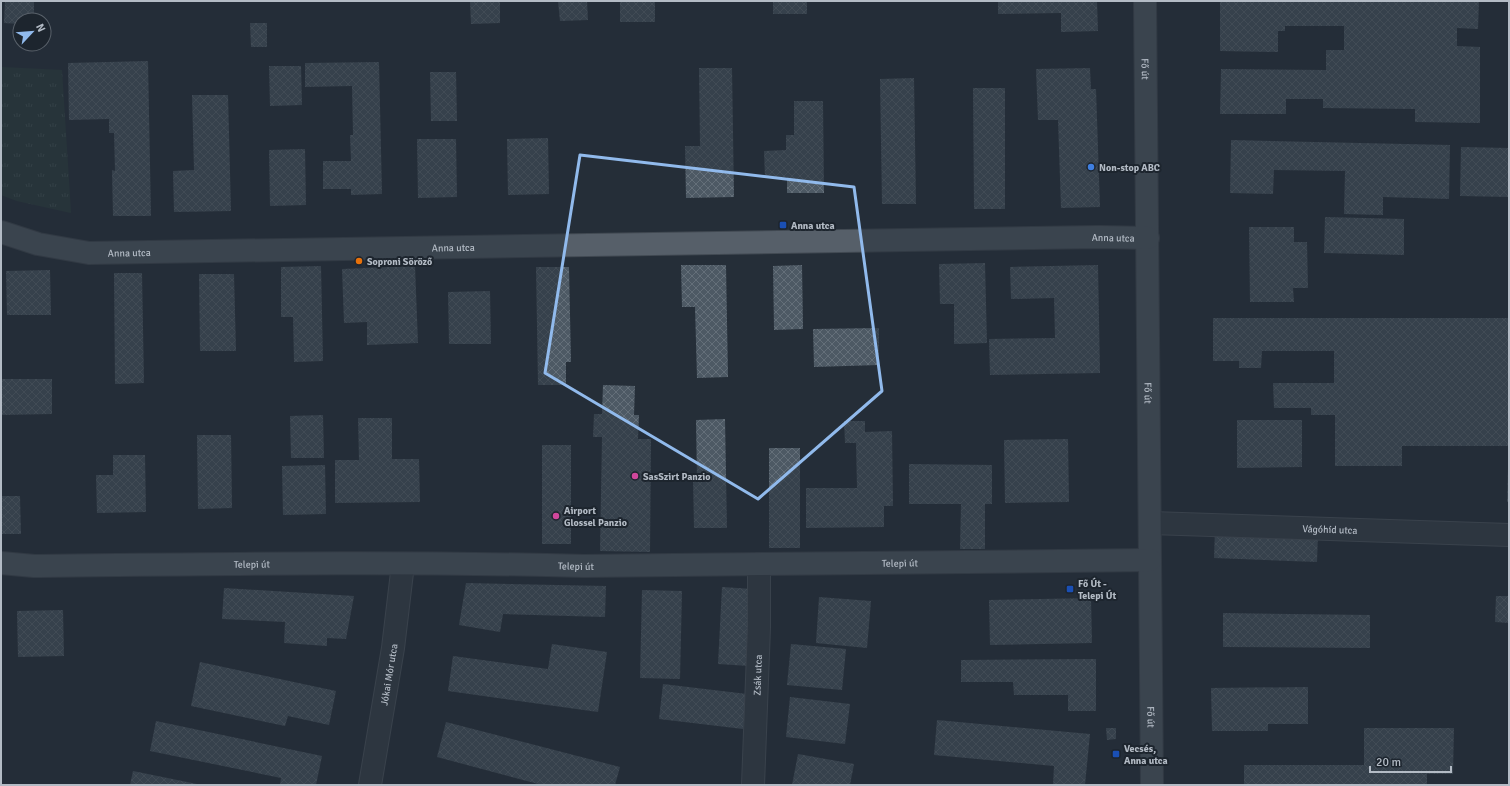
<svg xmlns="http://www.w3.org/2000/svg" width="1510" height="786" viewBox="0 0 1510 786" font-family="Signika,sans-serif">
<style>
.park{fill:url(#park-tufts)}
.building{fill:url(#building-cross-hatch)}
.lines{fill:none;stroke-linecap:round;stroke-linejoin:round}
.minor-casing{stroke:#535b64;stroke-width:24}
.major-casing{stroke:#414952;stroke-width:24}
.minor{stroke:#384049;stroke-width:22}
.major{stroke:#565f69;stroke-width:22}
.marked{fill:none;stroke:#91baec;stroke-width:3;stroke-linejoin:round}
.shop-dot{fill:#3f7fe0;stroke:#1d252e;stroke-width:1.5}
.transit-dot{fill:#1a4fb4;stroke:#1d252e;stroke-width:1.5}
.food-dot{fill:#e8710a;stroke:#1d252e;stroke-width:1.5}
.hotel-dot{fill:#d1479c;stroke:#1d252e;stroke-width:1.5}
.labels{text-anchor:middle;stroke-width:4;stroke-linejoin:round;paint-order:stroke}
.street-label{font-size:10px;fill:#b3bbc5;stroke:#1d252e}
.poi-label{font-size:10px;font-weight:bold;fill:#b3bbc5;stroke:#1d252e;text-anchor:start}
</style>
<defs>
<pattern id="park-tufts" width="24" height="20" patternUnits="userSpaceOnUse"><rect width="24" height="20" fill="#2a3d3c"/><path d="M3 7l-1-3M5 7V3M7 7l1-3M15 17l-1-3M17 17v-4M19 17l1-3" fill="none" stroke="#465757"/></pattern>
<pattern id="building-cross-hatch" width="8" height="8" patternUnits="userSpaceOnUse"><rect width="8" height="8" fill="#4d5964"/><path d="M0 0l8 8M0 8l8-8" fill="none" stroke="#646f79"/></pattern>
</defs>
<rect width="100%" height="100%" fill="#252e38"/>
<!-- park -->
<path class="park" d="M1 67 62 70 71 213 17 201 1 195Z"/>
<!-- building -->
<g class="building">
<path d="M5 1H34V20H20V24L4 23Z"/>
<path d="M470 1H500V23L471 24Z"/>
<path d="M558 1H587L588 20 560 21Z"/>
<rect x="620" y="1" width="35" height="21"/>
<rect x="773" y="1" width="34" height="13"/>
<path d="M998 1H1097L1098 31 1061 32V13L998 14Z"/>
<path d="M1220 1H1479L1478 29 1457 28V46L1480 47V123L1415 122V109L1323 108V99H1286V114H1220L1221 69 1326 70V50H1344V26H1285V31H1278V52L1220 51Z"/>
<path d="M250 23H267V47H251Z"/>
<path d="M148 61 151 216H113L112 170 115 171 114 133H109V119L69 120 68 63Z"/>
<path d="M379 62 382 194 351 195V189H323V161H351L350 135H353L352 86 305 87V63Z"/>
<path d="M269 66H301L302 105 270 106Z"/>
<path d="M699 68H732L734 197 686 198 685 146H700Z"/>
<path d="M1090 68 1091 89H1096L1100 207 1061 208 1058 120H1038L1036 69Z"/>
<path d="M430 72H456L457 121H431Z"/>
<path d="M914 78 916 204H882L880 79Z"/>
<path d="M973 88H1005V209H974Z"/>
<path d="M192 95H228L231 211 174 212 173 171 194 170Z"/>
<path d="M794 101H823L824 193H787V177L765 178 764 151 786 150V135H794Z"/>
<path d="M548 138 549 194 508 195 507 139Z"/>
<path d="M417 139H456L457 197 418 198Z"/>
<path d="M1231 140 1450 145 1449 199 1383 197V215L1344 214 1345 171 1274 170 1273 194 1230 193Z"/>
<path d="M1461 147 1509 148V197L1460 196Z"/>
<path d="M305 149 306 205 270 206 269 150Z"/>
<path d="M1325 217 1404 219V255L1324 253Z"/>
<path d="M1249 227H1294V242H1307L1308 288H1293L1294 302H1250Z"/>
<path d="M985 263 987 343 954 344V304H940L939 264Z"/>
<path d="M681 265H726L728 377 697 378 695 307H682Z"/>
<path d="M802 265 803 329 774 330 773 266Z"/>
<path d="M1098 265 1100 373 990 375 989 339 1055 338 1054 298 1011 299 1010 267Z"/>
<path d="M321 266 323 361 294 362 293 317H281V267Z"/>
<path d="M415 266 418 343 367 345V322L344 323 342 269Z"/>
<path d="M536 267H569L571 362H566V385H538Z"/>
<path d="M50 270 51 315H7L6 271Z"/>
<path d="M114 273H142L144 383 115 384Z"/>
<path d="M199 274H234L236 351H200Z"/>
<path d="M490 291 491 344H449L448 292Z"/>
<path d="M1213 318H1509V446H1402V466H1335V415H1311V408H1274L1273 383H1334V351H1262L1261 368H1239V361H1213Z"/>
<path d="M879 328V365L814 367 813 329Z"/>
<path d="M1 379H52V414L1 415Z"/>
<path d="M603 385 635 386 634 415H639L638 439H651L650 552 600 551 602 437H593L594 414H602Z"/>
<path d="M323 415 324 458H291L290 416Z"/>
<path d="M358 418H392V459H419L420 502 335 503V460H359Z"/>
<path d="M725 419 727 528H694L693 479H697L696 420Z"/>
<path d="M1237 420H1302V467L1237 468Z"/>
<path d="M844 421H865V432L892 431 893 506H884V527L806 528V488H857L856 443H845Z"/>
<path d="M197 435H231L232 508 198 509Z"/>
<path d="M1068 439 1069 502 1005 503 1004 440Z"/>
<rect x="542" y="445" width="29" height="99"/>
<rect x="769" y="448" width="31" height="100"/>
<path d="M113 455H145L146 512 97 513 96 475H113Z"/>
<path d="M909 464 992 465V504H985V549H960L961 504H909Z"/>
<path d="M325 465 326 514 283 515 282 466Z"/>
<path d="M1508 468H1509V502H1507Z"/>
<path d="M1 496H20L21 534H1Z"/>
<path d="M1215 530 1318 533 1317 562 1214 558Z"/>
<path d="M466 583 606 586 605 617 503 614 500 632 459 625Z"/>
<path d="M722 587 753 589 749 666 718 664Z"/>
<path d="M224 588 354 596 346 639 327 638V646L284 643 285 622 222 619Z"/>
<path d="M642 590 682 591 680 679 640 678Z"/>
<path d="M1496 596H1509V623L1495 622Z"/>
<path d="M819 597 871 601 867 648 816 643Z"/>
<path d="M1091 598 1092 643 990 645 989 600Z"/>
<path d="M63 610 64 656 18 657 17 611Z"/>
<path d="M1223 613 1370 615V648L1223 647Z"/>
<path d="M552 644 607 652 598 712 448 691 453 656 548 669Z"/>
<path d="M791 644 846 649 842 690 787 685Z"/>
<path d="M1096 659V711H1068V695H1014L1013 682H961V660Z"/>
<path d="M200 662 336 691 329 725 288 716 285 726 191 706Z"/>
<path d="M663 684 747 694 743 729 659 719Z"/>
<path d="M1308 687V724H1268V731H1212L1211 688Z"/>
<path d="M790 697 850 704 845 744 786 737Z"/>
<path d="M937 720 1090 734 1085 785H1053L1054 766 934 755Z"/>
<path d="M156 721 322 756 316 785H280L281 778 150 751Z"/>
<path d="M446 722 620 767 615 785H542L437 757Z"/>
<path d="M1106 728H1116V739L1107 740Z"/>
<path d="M1364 728H1454L1453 774H1427V785H1244V765H1364Z"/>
<path d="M798 754 854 764 850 785H792Z"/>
<path d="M133 771 197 784V785H130Z"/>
</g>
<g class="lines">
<defs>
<g id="minor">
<path id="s1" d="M1151 523 1509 535"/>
<path id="s2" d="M370 785 393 648 403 564"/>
<path id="s3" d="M753 785 759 627V564"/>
</g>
<g id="major">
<path id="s4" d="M1145 1 1152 785"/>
<path id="s5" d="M1 232 38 244 89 253 1099 237 1148 238"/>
<path id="s6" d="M1 563 34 566C217 564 401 561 584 566L1150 560"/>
</g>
</defs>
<!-- minor casing -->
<use href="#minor" class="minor-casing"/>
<!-- major casing -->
<use href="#major" class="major-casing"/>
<!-- minor -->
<use href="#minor" class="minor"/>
<!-- major -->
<use href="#major" class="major"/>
</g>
<!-- marked area -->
<path d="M0 0H1510V786H0ZM580 155 854 187 882 391 758 499 545 373Z" fill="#252e38" fill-opacity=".55" fill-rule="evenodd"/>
<path class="marked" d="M580 155 854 187 882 391 758 499 545 373Z"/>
<!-- markers -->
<circle class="shop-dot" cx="1091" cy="167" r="4"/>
<g class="transit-dot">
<rect x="779" y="221" width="8" height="8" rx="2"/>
<rect x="1066" y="585" width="8" height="8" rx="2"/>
<rect x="1112" y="750" width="8" height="8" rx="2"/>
</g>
<circle class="food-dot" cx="359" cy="261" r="4"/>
<g class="hotel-dot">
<circle cx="635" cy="476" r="4"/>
<circle cx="556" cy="516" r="4"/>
</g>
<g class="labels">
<!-- street labels -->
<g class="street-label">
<text dy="4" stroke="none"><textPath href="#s4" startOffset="68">Fő út</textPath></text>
<text dy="4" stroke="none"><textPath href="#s5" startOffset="1115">Anna utca</textPath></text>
<text dy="4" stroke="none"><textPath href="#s5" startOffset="455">Anna utca</textPath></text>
<text dy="4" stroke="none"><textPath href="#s5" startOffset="131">Anna utca</textPath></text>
<text dy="4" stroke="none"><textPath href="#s4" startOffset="392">Fő út</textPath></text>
<text dy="4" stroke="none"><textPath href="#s1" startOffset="179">Vágóhíd utca</textPath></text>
<text dy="4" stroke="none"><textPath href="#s6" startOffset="899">Telepi út</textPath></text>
<text dy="4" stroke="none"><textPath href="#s6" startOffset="251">Telepi út</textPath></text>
<text dy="4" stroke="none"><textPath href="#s6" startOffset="575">Telepi út</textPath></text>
<text dy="4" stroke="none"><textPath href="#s2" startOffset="112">Jókai Mór utca</textPath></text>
<text dy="4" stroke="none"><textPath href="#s3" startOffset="110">Zsák utca</textPath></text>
<text dy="4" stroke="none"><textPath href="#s4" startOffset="716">Fő út</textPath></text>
</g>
<!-- poi labels -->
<g class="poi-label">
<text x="1099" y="171">Non-stop ABC</text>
<text x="791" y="229">Anna utca</text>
<text x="367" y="265">Soproni Söröző</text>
<text x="643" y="480">SasSzirt Panzio</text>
<text x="564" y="514">Airport<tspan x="564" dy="12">Glossel Panzio</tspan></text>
<text x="1078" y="587">Fő Út -<tspan x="1078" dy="12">Telepi Út</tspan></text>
<text x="1124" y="752">Vecsés,<tspan x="1124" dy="12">Anna utca</tspan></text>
</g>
</g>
<!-- border -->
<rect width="1510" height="786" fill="none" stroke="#b3bbc5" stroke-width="4"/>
<!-- north arrow -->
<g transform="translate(32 32) rotate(64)"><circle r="19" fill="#1d252e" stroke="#59616a"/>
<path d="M0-3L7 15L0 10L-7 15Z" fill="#91baec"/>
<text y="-6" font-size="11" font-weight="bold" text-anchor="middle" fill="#b3bbc5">N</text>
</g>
<!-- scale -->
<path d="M1370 766v6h81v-6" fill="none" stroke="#b3bbc5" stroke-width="2"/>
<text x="1376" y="766" font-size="12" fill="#b3bbc5" stroke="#1d252e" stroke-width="3" paint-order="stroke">20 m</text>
</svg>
